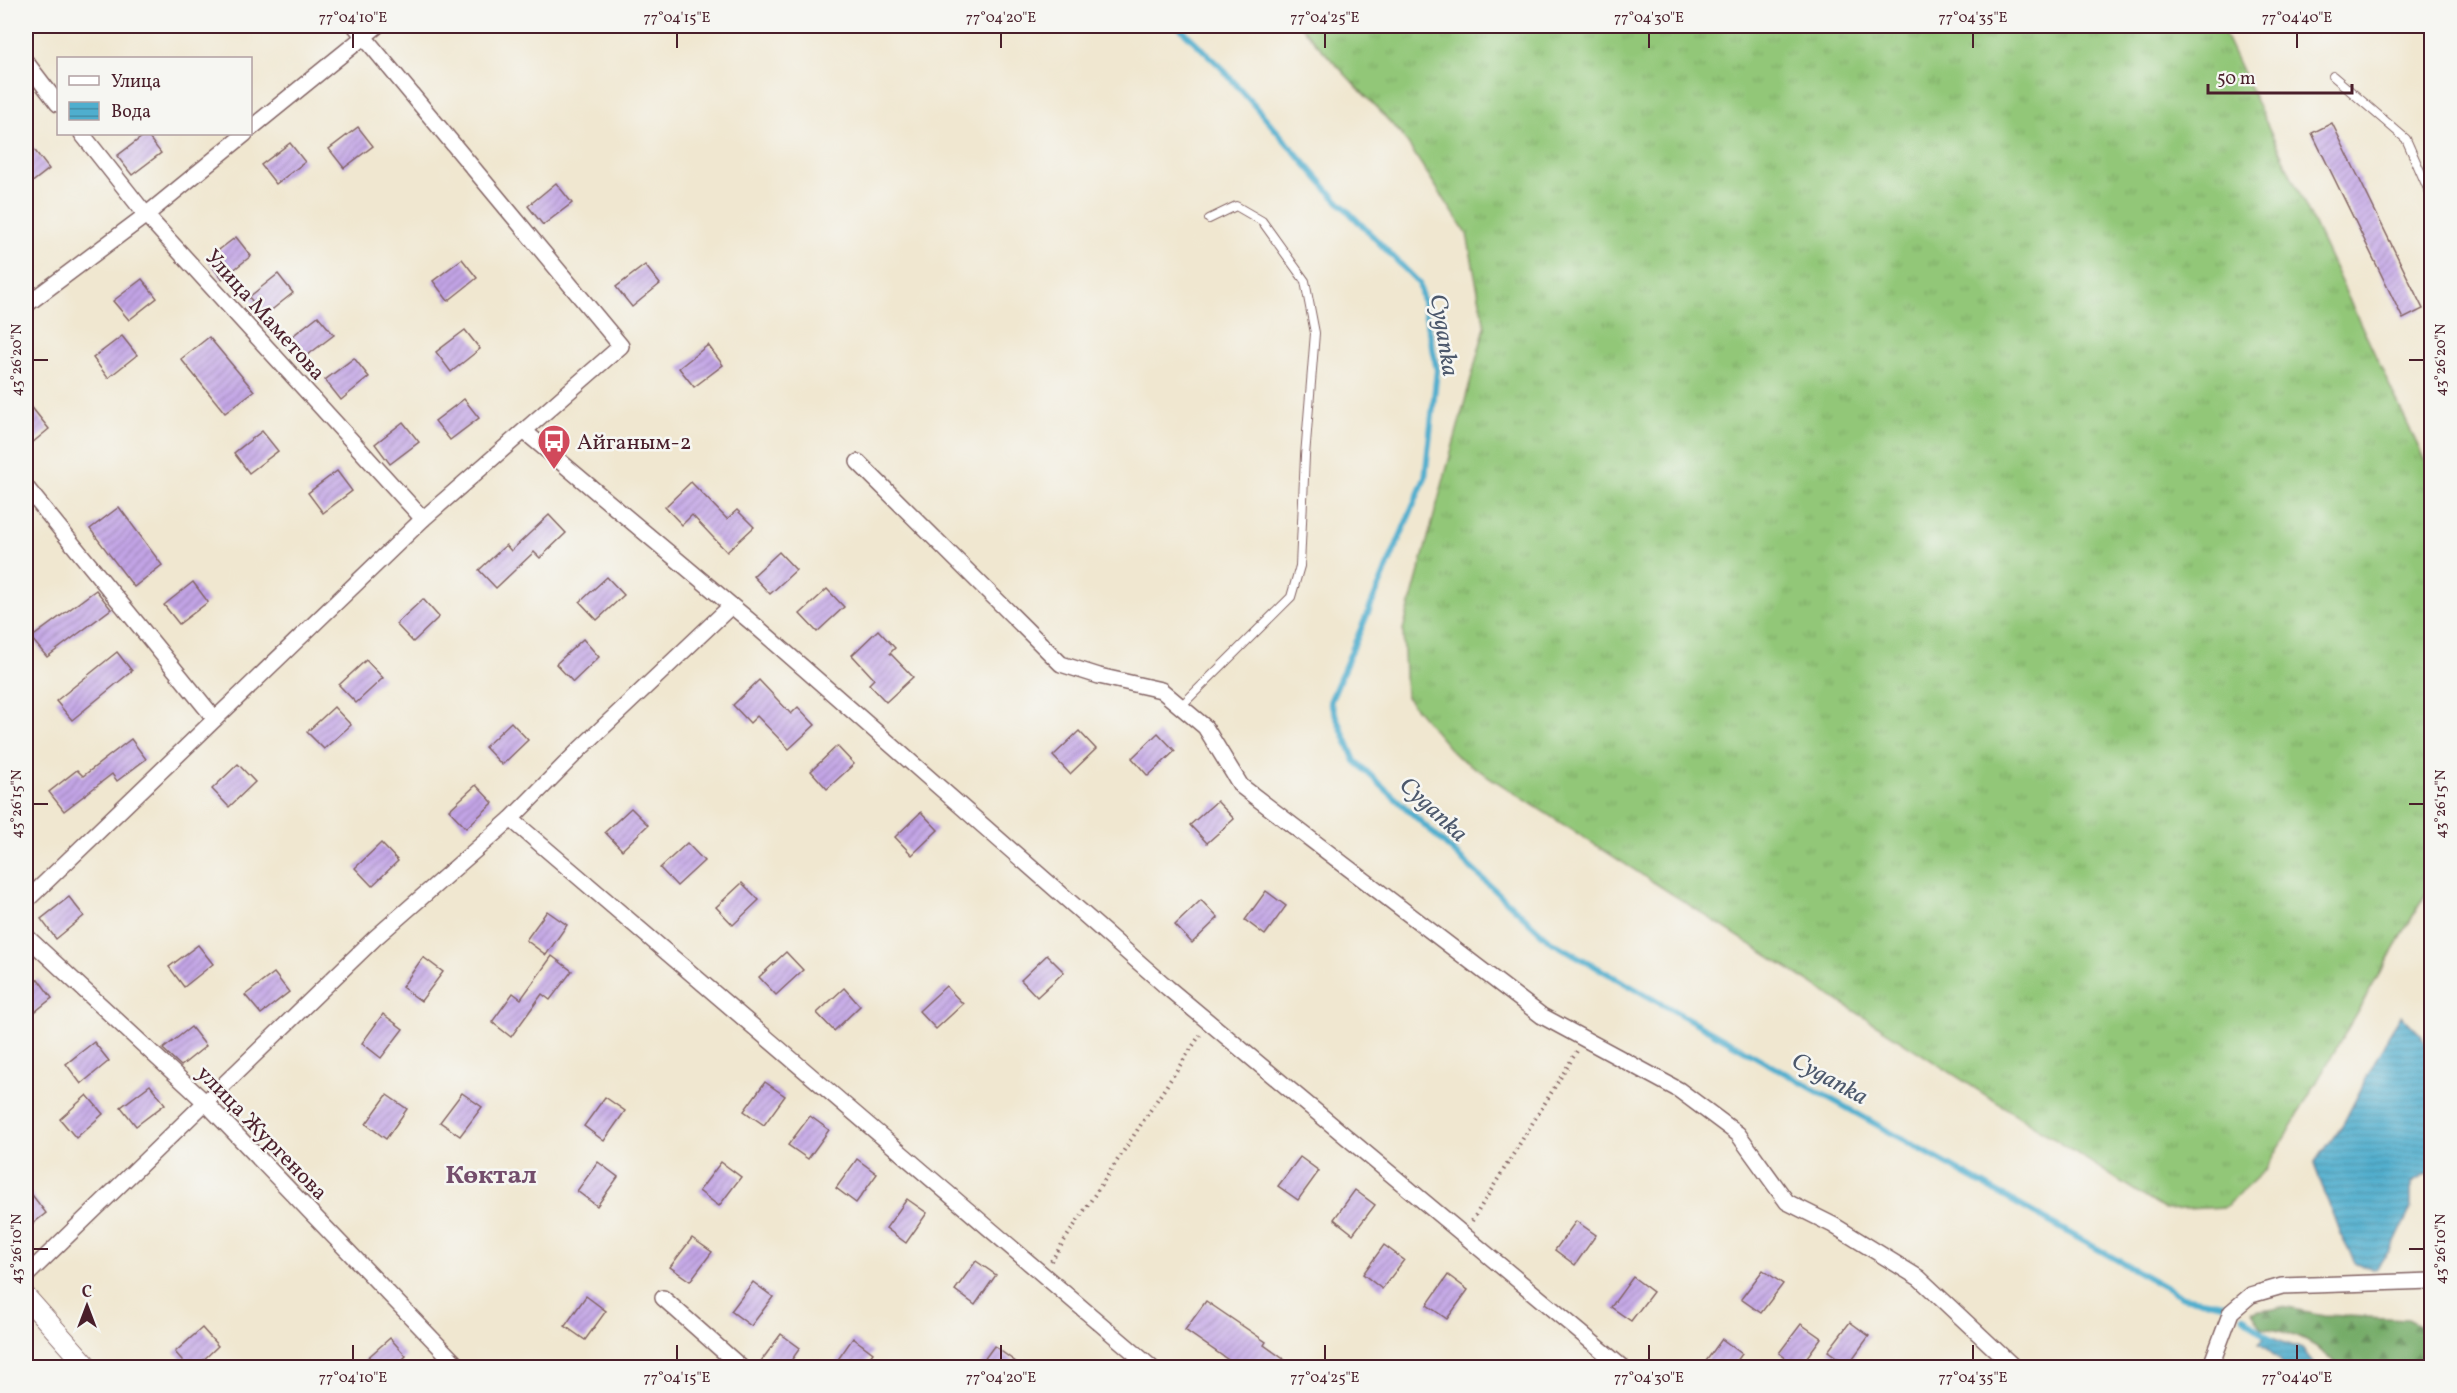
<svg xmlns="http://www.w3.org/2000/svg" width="2457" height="1393" viewBox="0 0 2457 1393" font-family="Vollkorn,serif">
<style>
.grass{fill:url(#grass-tufts);stroke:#6e7352;stroke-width:1.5}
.forest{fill:url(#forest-firs);stroke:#60664a;stroke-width:1.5}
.water{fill:url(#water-rules);stroke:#4c667c;stroke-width:1.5}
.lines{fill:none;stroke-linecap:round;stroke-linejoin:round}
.stream{stroke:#4faece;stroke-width:6}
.building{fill:url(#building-hatch)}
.service-casing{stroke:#846565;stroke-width:10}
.minor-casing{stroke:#846565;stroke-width:18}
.tertiary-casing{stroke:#846565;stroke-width:22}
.path{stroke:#846565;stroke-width:4;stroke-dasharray:1.5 4.5;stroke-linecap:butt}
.service{stroke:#fff;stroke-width:8}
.minor{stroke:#fff;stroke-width:15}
.tertiary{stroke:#fff;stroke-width:20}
.ticks{fill:none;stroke:#4a1f2b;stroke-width:2}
.labels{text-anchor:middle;stroke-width:5;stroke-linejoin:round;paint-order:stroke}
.street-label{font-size:22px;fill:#4a1f2b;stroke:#f6f6f2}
.poi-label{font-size:22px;fill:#4a1f2b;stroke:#f6f6f2;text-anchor:start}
.water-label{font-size:24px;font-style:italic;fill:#4c586c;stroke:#f6f6f2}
.quarter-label{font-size:26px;font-weight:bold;fill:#744e6c;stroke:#f6f6f2}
.neatline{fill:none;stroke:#4a1f2b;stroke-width:2}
.ticks-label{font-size:15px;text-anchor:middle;fill:#4a1f2b}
</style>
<defs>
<pattern id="grass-tufts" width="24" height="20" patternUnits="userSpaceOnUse" patternTransform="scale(1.5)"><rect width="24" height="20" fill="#92c778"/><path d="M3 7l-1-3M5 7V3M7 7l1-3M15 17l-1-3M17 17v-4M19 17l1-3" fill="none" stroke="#7faa68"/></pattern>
<pattern id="forest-firs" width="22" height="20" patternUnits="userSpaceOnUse" patternTransform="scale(1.5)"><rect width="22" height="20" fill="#75ac68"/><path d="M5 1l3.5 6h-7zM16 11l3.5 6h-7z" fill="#628b56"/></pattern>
<pattern id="water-rules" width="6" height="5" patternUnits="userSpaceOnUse" patternTransform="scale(1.5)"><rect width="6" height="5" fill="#4faece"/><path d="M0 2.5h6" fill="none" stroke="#448da7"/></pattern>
<pattern id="building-hatch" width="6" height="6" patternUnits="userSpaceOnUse" patternTransform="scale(1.5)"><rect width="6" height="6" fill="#c2a4e6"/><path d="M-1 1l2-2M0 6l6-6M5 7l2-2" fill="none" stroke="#a085bb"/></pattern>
</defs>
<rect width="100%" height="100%" fill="#f6f6f2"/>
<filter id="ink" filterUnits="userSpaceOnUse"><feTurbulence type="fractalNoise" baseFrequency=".0167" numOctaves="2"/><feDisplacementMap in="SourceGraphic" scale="12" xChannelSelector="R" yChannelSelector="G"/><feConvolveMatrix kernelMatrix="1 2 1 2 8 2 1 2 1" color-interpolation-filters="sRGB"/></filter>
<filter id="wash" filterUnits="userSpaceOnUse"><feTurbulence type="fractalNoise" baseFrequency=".008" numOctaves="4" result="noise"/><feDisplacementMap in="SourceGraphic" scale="24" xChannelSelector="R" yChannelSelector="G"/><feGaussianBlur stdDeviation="1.35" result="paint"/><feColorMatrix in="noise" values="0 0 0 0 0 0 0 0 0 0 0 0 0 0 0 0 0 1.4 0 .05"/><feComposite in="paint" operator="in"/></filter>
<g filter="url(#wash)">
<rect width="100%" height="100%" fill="#f0e7d0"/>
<!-- grass -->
<path class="grass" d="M1300 26H2221L2431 474 2432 883 2267 1168 2225 1207 2165 1210 1455 755 1406 697 1403 630 1485 327 1467 234 1402 135Z"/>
<!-- forest -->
<path class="forest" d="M2282 1307 2324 1315 2408 1319 2425 1328 2431 1327V1367H2339C2321 1344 2290 1331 2262 1328L2252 1311Z"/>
<!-- water -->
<g class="water">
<path d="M2401 1015 2421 1035 2431 1057V1172L2411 1183V1208L2391 1250 2375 1269 2356 1264 2340 1234 2314 1164 2343 1124 2389 1034Z"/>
<path d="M2266 1336 2302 1349 2317 1367H2282L2280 1360 2259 1343Z"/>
</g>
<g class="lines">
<!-- stream -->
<g class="stream">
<path d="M1178 26 1220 66 1335 198 1419 283 1437 370 1425 478 1330 702 1355 761 1550 941 2183 1297 2230 1305"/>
<path d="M2243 1316 2272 1341"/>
</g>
</g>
<g id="blocks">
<!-- building -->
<g class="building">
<path d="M2332 123 2423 309 2403 319 2312 133Z"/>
<path d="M358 127 373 146 344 168 329 149Z"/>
<path d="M146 134 161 153 132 175 117 156Z"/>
<path d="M26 139 49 169 26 187Z"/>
<path d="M290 143 305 162 276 184 261 165Z"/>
<path d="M556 183 572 203 543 225 528 206Z"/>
<path d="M236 237 251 256 222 279 207 259Z"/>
<path d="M462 259 477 278 448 301 433 281Z"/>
<path d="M645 265 660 284 632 307 616 287Z"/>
<path d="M278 274 293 293 264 316 249 297Z"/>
<path d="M142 279 157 298 129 320 113 301Z"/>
<path d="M318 316 334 335 305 357 290 338Z"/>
<path d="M465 330 480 349 451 372 436 352Z"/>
<path d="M122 336 137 355 108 378 93 358Z"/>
<path d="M209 337 254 391 225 413 181 359Z"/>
<path d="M708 345 723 365 694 387 679 368Z"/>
<path d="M354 358 369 377 341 400 325 380Z"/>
<path d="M464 399 479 418 450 440 435 421Z"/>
<path d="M26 400 49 429 26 448Z"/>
<path d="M403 422 419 442 390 464 375 444Z"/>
<path d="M262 431 278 451 249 473 234 453Z"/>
<path d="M337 471 352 491 323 513 308 493Z"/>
<path d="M691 482 727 519 737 510 754 527 727 552 692 515 682 525 665 507Z"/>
<path d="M119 507 162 565 134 587 90 529Z"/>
<path d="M549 515 566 533 540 558 534 552 496 588 479 570 506 545 511 551Z"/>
<path d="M779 552 796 570 770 594 753 576Z"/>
<path d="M607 577 624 595 597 620 580 602Z"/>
<path d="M193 582 208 602 179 624 164 605Z"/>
<path d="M827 589 844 607 817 632 800 614Z"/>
<path d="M96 590 111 609 47 657 31 638Z"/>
<path d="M423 599 439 617 413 642 396 624Z"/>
<path d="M878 630 895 648 890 653 913 677 886 702 869 684 874 679 852 655Z"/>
<path d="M583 639 599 657 573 682 556 664Z"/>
<path d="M117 652 132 671 72 720 56 701Z"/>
<path d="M366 660 383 678 356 703 339 685Z"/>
<path d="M759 680 791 714 798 707 815 725 789 749 757 716 750 723 733 705Z"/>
<path d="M334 707 351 725 324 749 307 732Z"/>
<path d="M511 722 528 740 502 765 485 747Z"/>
<path d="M1079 731 1096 749 1070 774 1053 756Z"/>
<path d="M1158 733 1175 751 1148 776 1132 758Z"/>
<path d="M131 739 146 759 117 781 112 774 64 811 49 792 77 770 83 776Z"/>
<path d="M837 746 854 764 827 789 811 771Z"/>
<path d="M238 764 255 782 229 807 212 789Z"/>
<path d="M476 785 493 803 466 828 449 810Z"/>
<path d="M1217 801 1234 819 1207 843 1190 825Z"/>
<path d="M631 808 648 825 622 850 605 832Z"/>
<path d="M921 812 938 830 912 855 895 837Z"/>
<path d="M381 843 398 861 372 886 355 868Z"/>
<path d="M687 843 704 861 677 886 660 868Z"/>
<path d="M742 883 759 900 733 925 716 907Z"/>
<path d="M1266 891 1286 906 1265 935 1245 920Z"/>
<path d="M69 897 84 916 56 939 41 919Z"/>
<path d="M1201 900 1218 918 1192 943 1175 925Z"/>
<path d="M547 911 567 925 546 955 526 940Z"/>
<path d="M198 945 213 964 184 987 169 967Z"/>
<path d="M786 952 803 970 776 995 759 977Z"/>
<path d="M1047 955 1064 972 1037 997 1021 980Z"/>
<path d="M552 956 572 971 550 1000 542 994 511 1037 492 1022 513 993 521 999Z"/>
<path d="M423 957 443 972 421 1001 402 987Z"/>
<path d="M274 973 289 992 261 1014 245 995Z"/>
<path d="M38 979 52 998 26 1019V988Z"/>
<path d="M946 986 963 1004 936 1029 919 1011Z"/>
<path d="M844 988 860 1006 834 1031 817 1013Z"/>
<path d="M383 1014 403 1029 381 1058 362 1043Z"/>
<path d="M191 1027 206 1046 181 1066 163 1049Z"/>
<path d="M94 1042 109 1061 81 1084 66 1064Z"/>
<path d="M765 1082 785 1096 764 1125 744 1111Z"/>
<path d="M150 1085 165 1104 136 1126 121 1107Z"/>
<path d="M462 1093 482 1107 460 1136 440 1122Z"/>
<path d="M87 1095 103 1114 76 1138 60 1119Z"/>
<path d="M387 1095 407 1109 386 1139 366 1124Z"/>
<path d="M605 1097 625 1111 604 1141 584 1126Z"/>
<path d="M810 1116 829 1130 808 1159 788 1145Z"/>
<path d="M1300 1157 1319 1171 1298 1200 1278 1186Z"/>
<path d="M857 1159 877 1174 856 1203 836 1188Z"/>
<path d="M598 1162 618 1177 597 1206 577 1191Z"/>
<path d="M721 1162 741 1177 719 1206 699 1191Z"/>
<path d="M26 1187 46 1213 26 1229Z"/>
<path d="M1355 1190 1375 1205 1353 1234 1334 1219Z"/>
<path d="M907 1199 927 1213 906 1243 886 1228Z"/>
<path d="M1576 1221 1596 1235 1575 1265 1555 1250Z"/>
<path d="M692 1238 712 1252 690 1281 670 1267Z"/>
<path d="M1384 1245 1404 1260 1382 1289 1363 1274Z"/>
<path d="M976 1261 996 1275 975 1305 955 1290Z"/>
<path d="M1763 1270 1783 1284 1761 1313 1741 1299Z"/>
<path d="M1448 1275 1468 1290 1447 1319 1427 1305Z"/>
<path d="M1633 1277 1653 1292 1631 1321 1611 1307Z"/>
<path d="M753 1282 773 1297 751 1326 731 1311Z"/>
<path d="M586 1296 606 1311 585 1340 565 1326Z"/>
<path d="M1206 1301 1266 1342 1264 1345 1296 1368H1240L1185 1330Z"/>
<path d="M1850 1322 1869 1336 1848 1365 1828 1351Z"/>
<path d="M1801 1324 1821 1338 1799 1368 1779 1353Z"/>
<path d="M202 1328 218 1346 195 1368H189L175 1352Z"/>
<path d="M781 1334 800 1348 786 1368H756Z"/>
<path d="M390 1338 406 1356 394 1368H356Z"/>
<path d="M853 1338 873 1353 862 1368H832Z"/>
<path d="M1722 1339 1742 1354 1732 1368H1701Z"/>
<path d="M994 1346 1024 1368H978Z"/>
</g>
</g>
</g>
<g filter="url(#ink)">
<use href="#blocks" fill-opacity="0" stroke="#846565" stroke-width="1.5"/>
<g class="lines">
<defs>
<g id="service">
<path d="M2333 76 2406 139 2432 198"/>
<path d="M1181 706 1291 597 1300 566 1305 456 1315 333 1305 281 1262 221 1236 206 1209 219"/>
</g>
<g id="minor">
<path d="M26 62 58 104"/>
<path d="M250 129 377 26"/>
<path d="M82 134 146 215 423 519"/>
<path d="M26 305 146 215 245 134"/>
<path d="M524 431 757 627 1168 988 1623 1368"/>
<path d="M858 462 1061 664 1099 676 1161 690 1205 727 1241 786 1542 1016 1679 1090 1738 1134 1787 1202 1833 1225 1919 1278 2015 1368"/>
<path d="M26 487 215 719"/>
<path d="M511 819 1152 1368"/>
<path d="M26 901 423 519 621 346 355 26"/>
<path d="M26 936 205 1102 460 1368"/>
<path d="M26 1276 375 938 511 819 580 749 731 606"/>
<path d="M663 1298 742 1368"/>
<path d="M2210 1368 2231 1312 2251 1295 2282 1286 2432 1281"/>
</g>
<path id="tertiary" d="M26 1297 89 1368"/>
</defs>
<!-- service casing -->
<use href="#service" class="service-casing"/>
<!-- minor casing -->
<use href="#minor" class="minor-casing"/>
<!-- tertiary casing -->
<use href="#tertiary" class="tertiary-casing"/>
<!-- path -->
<g class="path">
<path d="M1472 1221 1577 1051"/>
<path d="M1051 1261 1200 1035"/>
</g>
<!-- service -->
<use href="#service" class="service"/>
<!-- minor -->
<use href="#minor" class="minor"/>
<!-- tertiary -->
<use href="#tertiary" class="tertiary"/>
</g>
</g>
<!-- ticks -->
<path class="ticks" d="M353 33V48M677 33V48M1001 33V48M1325 33V48M1649 33V48M1973 33V48M2297 33V48M33 360H48M2409 360H2424M33 804H48M2409 804H2424M33 1249H48M2409 1249H2424M353 1345V1360M677 1345V1360M1001 1345V1360M1325 1345V1360M1649 1345V1360M1973 1345V1360M2297 1345V1360"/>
<!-- icons -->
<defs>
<symbol id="bus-pin" viewBox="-11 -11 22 30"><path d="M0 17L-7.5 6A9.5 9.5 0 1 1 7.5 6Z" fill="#d1495b" stroke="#f6f6f2"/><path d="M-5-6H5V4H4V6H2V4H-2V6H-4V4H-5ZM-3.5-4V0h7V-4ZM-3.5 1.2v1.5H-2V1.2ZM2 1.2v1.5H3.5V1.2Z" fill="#fff"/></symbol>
</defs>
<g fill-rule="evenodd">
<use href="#bus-pin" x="535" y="422" width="38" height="52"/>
</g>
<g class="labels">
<!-- street labels -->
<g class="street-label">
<text transform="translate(266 314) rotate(48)" y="8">Улица Маметова</text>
<text transform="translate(263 1132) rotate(46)" y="8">улица Жургенова</text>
</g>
<!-- poi labels -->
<g class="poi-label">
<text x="577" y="449">Айганым-2</text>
</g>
<!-- water labels -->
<g class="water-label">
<text transform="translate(1445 335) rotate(81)" y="8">Cyganka</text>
<text transform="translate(1434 809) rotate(43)" y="8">Cyganka</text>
<text transform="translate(1830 1078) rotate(29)" y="8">Cyganka</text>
</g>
<!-- quarter labels -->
<g class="quarter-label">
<text x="491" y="1183">Көктал</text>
</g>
</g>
<!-- margin -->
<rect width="2457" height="1393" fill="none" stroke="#f6f6f2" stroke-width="66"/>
<!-- legend -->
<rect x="57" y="57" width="195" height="78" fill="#f6f6f2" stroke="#b1a0a2" stroke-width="1.5"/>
<rect x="69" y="76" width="30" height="9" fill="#ffffff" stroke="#b1a0a2" stroke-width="1.5"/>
<text x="111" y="87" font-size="18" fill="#4a1f2b">Улица</text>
<rect x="69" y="102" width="30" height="18" fill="url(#water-rules)" stroke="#b1a0a2" stroke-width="1.5"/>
<text x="111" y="117" font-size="18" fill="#4a1f2b">Вода</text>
<!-- north arrow -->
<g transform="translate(87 1306)" stroke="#f6f6f2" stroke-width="4.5" paint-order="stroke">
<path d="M0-4.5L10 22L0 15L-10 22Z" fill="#4a1f2b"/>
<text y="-9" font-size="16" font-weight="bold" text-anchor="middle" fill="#4a1f2b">С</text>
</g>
<!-- scale -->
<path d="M2208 84v9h144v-9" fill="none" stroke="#4a1f2b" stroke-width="3"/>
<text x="2217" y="84" font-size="18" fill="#4a1f2b" stroke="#f6f6f2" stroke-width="4.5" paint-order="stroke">50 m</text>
<rect x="33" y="33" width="2391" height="1327" class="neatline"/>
<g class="ticks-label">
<text x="353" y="22">77°04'10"E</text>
<text x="677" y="22">77°04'15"E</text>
<text x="1001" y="22">77°04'20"E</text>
<text x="1325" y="22">77°04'25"E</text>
<text x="1649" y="22">77°04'30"E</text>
<text x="1973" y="22">77°04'35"E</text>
<text x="2297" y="22">77°04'40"E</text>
<text transform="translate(16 360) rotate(-90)" y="5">43°26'20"N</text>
<text transform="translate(2440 360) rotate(-90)" y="5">43°26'20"N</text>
<text transform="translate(16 804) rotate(-90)" y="5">43°26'15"N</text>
<text transform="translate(2440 804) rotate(-90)" y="5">43°26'15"N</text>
<text transform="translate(16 1249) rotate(-90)" y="5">43°26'10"N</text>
<text transform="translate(2440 1249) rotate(-90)" y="5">43°26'10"N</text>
<text x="353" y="1382">77°04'10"E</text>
<text x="677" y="1382">77°04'15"E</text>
<text x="1001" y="1382">77°04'20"E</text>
<text x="1325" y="1382">77°04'25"E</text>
<text x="1649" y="1382">77°04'30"E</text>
<text x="1973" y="1382">77°04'35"E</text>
<text x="2297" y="1382">77°04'40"E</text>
</g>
</svg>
